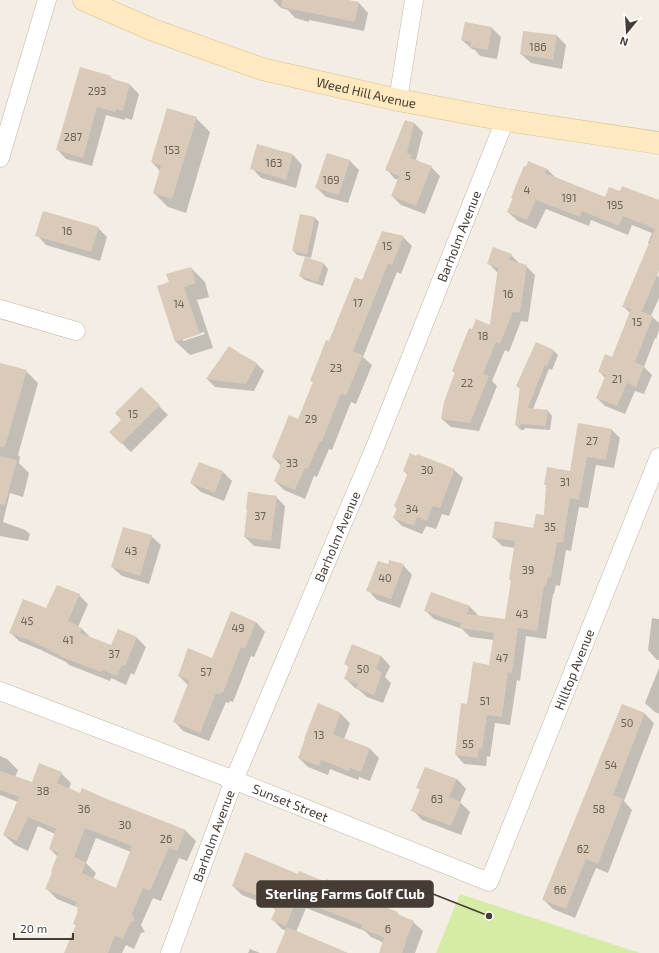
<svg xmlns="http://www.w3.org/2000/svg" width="659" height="953" viewBox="0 0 659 953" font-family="'Exo 2',sans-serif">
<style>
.green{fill:#d5eca7}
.shadow{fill:#0003;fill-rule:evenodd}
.building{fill:#d9caba;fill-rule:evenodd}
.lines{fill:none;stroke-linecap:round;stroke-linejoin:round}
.minor-casing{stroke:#c2b6a8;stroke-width:19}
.secondary-casing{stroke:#dbbf90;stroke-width:23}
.minor{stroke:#fff;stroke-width:18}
.secondary{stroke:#ffe9c1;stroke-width:22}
.labels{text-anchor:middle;stroke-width:3;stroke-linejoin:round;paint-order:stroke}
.number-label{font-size:11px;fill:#6b6055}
.street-label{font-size:13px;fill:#463c33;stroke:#fff}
.leader{fill:none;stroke:#463c33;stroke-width:1.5}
.callout-dot{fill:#463c33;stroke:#fff;stroke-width:1.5}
.callout{fill:#463c33;stroke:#463c33;stroke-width:1.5}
.callout-label{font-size:14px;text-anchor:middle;font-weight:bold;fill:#fff}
</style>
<rect width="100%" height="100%" fill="#f3ede3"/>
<!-- green -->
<path class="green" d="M460 894 640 953H436Z"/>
<!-- shadow -->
<g class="shadow">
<path d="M273 0H345L359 3 368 13 364 31 309 20V22L295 18 288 10 281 8Z"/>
<path d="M492 28 501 37 497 59 480 56 475 50 472 49 462 40Z"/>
<path d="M557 36 566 45 562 69 531 63 521 54Z"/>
<path d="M110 77 114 80 129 84 139 94 132 120 125 118V120L106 115 92 166 66 159 57 149Z"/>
<path d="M196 118 210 132 186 213 168 207 154 193 160 171 152 162Z"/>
<path d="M406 121 414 123 423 132 416 160 431 167 440 176 425 214 401 205 392 196 399 180 395 179 387 170Z"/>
<path d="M258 145 293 155 302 165 296 188 261 178 252 168Z"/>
<path d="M328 154 350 161 359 170 348 203 326 197 317 188Z"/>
<path d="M529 162 547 169 556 178 605 198 620 193 659 201V253L648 243 652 233 632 225 628 235 591 220 589 226 546 209 536 229 518 221 508 212 514 199 512 198Z"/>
<path d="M301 215 315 218 319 222 311 258 297 255 293 250Z"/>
<path d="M98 228 107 237 100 261 46 245 37 235Z"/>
<path d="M403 237 412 246 401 274 397 272 363 357 372 365 356 404 351 402 332 450 329 449 317 477 314 476 305 499 284 490 275 481 281 466 273 457 299 420 314 383 311 381 329 343 363 281Z"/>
<path d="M511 255 520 264 526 266 535 275 528 322 521 321 509 352 505 350 492 381 497 386 479 431 451 427 442 419 456 374 453 371 472 331 490 326 498 273 488 263Z"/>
<path d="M306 259 324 264 328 269 323 286 305 280 300 276Z"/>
<path d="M191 268 205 282 209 297 197 300 213 348 190 355 176 342 170 283ZM204 332 205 334 183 341V339Z"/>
<path d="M657 275 659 277V298L651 316 659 323V330L656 339 655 338 644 367 652 375 644 394 635 391 625 414 605 406 597 398 605 378 599 371 613 358 630 313 624 307Z"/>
<path d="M536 343 554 351 558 355 552 370 549 369 533 409 548 411 552 416 550 430 525 428 524 430H521L516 425 520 389 518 386Z"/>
<path d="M229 348 241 355 257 364 264 371 254 391 215 387 207 379Z"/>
<path d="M0 369 26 371 38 383 18 455 20 457 19 463 29 473 23 497 10 493 3 522 25 530 30 534 28 541 0 536Z"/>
<path d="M141 388 168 415 131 452 110 432 122 420Z"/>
<path d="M611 429 620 438 614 468 596 465 588 508 579 507 571 551 566 550 560 586 556 585 554 594H553L546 639 526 636 520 681 517 680 510 725 495 723 490 757 487 756 486 766 464 764 456 755 468 705 490 666 494 640 470 637 462 629 434 619 426 611 469 606 478 615 477 616 505 621 512 581 510 580 515 548 502 546 493 537 534 529 545 516 547 486 545 484 570 472Z"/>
<path d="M454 470 463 478 449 516 442 514 436 529 426 526 422 534 402 526 394 518 397 509 395 506 408 475 404 471Z"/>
<path d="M223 472 232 481 224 501 201 492 191 483Z"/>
<path d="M276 497 285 506 280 549 254 546 245 537Z"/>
<path d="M151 536 161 545 149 584 122 576 112 567Z"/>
<path d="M403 565 412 575 400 608 377 600 368 590 388 566Z"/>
<path d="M79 595 88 604 78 627 82 629 91 638 112 647 118 630 137 638 146 647 134 675 131 673 126 685 111 678 110 681 69 665 66 662 41 650 19 641 10 632 46 609Z"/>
<path d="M652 618 659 619V660H657L648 650Z"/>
<path d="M256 622 265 632 254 657 251 656 233 702 230 701 229 703 226 702 209 741 183 731 174 721 188 685 179 676 213 659Z"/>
<path d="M381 656 390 666 385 677 391 683 383 703 367 697 359 690 355 688 345 678 349 668 346 664Z"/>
<path d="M659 668V714L655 712 645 703Z"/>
<path d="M319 705 341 714 350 723 344 739 370 749 379 758 370 781 359 777 358 780 330 769 328 775 308 767 299 758Z"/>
<path d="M644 713 654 723 624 801 632 810 608 873 596 868 575 918 553 909 543 899Z"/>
<path d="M0 756 7 759 18 770 15 777 32 784 61 773 71 783 69 789 80 794 185 830 196 841 187 861 179 858 161 901 153 898 141 925 145 932 141 933 134 949 126 945 122 953H65L76 926 74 923 79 911V908L57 899 47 889 58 857 50 849 55 834 38 826 28 851 15 845 4 835 18 802 0 795ZM96 838 131 852 117 889 93 879 96 873 86 863Z"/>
<path d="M457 779 466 789 460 802 470 812 461 835 422 820 413 810 421 791 417 787Z"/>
<path d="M298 875 345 888 352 895 397 913 402 917 413 922 423 931 415 953H382L384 943 371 937 365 931 306 908 296 932 320 942 338 949 342 953H296L286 931 282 929 273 920 276 911 273 907 242 895 233 886Z"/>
<path d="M250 949 260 953H248Z"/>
</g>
<!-- building -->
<g class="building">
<path d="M282 0H348L359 2 355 22 281 7Z"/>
<path d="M465 22 492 27 488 50 470 47 471 42 461 40Z"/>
<path d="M523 31 557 35 553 60 520 54Z"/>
<path d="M80 67 111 76 110 78 130 84 123 111 116 109 115 112 97 107 83 158 56 150Z"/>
<path d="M167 108 197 117 172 199 153 193 161 166 151 162Z"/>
<path d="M405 120 414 123 407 153 412 155 410 158 432 166 416 206 391 196 399 176 385 170Z"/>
<path d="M257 144 293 154 286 180 250 169Z"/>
<path d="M327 153 350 160 339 195 315 188Z"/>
<path d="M528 161 547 169 545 173 605 197 609 187 620 191 622 186 659 200V271L642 311H640L653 316 635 362 644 366 636 387 627 383 617 406 596 398 606 375 598 372 605 354 612 357 631 309 622 307 655 229 623 216 619 226 582 211 580 217 536 200 527 220 507 212 513 198H511L516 185 524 166 526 167Z"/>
<path d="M43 211 99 227 91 252 35 236Z"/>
<path d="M300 214 315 217 307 254 292 251Z"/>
<path d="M382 231 404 236 392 265 388 264 353 351 363 355 346 396 341 394 322 441H320L308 469 305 468 295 490 274 481 282 462 272 457 289 415 298 419 313 382 310 381 326 340 329 341 355 277 362 280Z"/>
<path d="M493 247 512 254 509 260 527 265 520 313 513 312 500 344 496 342 483 374 489 376 470 423 441 419 444 402 455 372 452 371 469 328 472 329 476 319 490 325 498 268 487 264Z"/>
<path d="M305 257 324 263 318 282 299 276Z"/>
<path d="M191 267 196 283 184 287 200 334 175 342 157 286 169 282 166 274Z"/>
<path d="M536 342 554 350 547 366 545 365 528 408 548 410 546 426 521 424 520 427 515 425 520 388 516 386Z"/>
<path d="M229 346 241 354 257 363 246 384 206 379Z"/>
<path d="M0 363 27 370 5 447H0Z"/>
<path d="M141 387 160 405 121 444 109 432 121 420 115 413Z"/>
<path d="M578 423 612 429 606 460 587 457 579 500 570 498 563 543 557 542 551 577H548L546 586H544L537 631 518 628 512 673 508 672 502 717 487 715 482 749 479 748 478 758 455 755 461 703 467 704 473 662 489 665 494 633 460 628 461 623 424 611 431 592 470 606 467 614 505 619 511 580H509L515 541 492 538 495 521 533 528 536 514 544 515 546 485H544L547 467 570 471Z"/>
<path d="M410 453 416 456 417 454 455 469 440 508 433 506 427 521 417 517 414 526 393 518 397 508 394 506 408 473 403 471Z"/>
<path d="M0 456 17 460 5 505 0 504Z"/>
<path d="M199 462 223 471 215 493 190 483Z"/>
<path d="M248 492 277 496 271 541 244 537 247 509H246Z"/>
<path d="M123 527 152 535 140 576 111 567Z"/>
<path d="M389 560 404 564 391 599 366 591 378 561 388 564Z"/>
<path d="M57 585 80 594 68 621 82 628 80 633 111 645 118 629 137 637 125 666 122 665 117 676 102 670 101 672 59 656V655L31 641 9 633 23 599 46 608Z"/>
<path d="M231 611 256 622 245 649 241 647 223 693 221 692 220 695 216 693 200 733 173 722 189 681 178 676 188 648 212 658Z"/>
<path d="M352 644 381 656 376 669 382 673 374 695 356 688 358 684 344 679 349 666 344 664Z"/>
<path d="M318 703 341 713 333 734 370 748 361 772 350 768 349 771 321 760 319 766 298 758 305 739H304Z"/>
<path d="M622 704 645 713 613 795 623 799 598 864 586 859 566 909 542 900Z"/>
<path d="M39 763 62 772 57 783 80 793 82 788 102 797 186 830 177 851 169 848 150 891 143 888 132 914 135 921 130 923 123 939 115 936 108 953H64L76 925 73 924 78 911 77 910 78 907 75 906 77 902 45 889 52 873 51 872 58 853 49 849 56 829 28 817 17 841 3 835 19 797 0 790V771L32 782ZM85 828 132 846 116 888 82 873 86 862 74 857Z"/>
<path d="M425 767 457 779 449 797 461 802 451 826 411 811 420 789 416 788Z"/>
<path d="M245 852 298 874 299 871 326 882 327 879 346 887 344 891 398 912 397 914 414 921 406 940H407L402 953H379L384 938 361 928 362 925 297 899 286 926 271 920 276 909 272 908 274 902 232 886Z"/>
<path d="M287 927 348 953H276Z"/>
</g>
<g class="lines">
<defs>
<g id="minor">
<path d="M398 100 414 0"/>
<path d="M0 158 47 0"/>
<path d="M0 309 76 331"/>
<path id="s1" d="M0 691 234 780 489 882 659 457"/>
<path id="s2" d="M170 953 234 780 375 447 505 120"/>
</g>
<g id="secondary">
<path id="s3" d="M84 0 153 30 262 69 398 100 505 120 659 143"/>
</g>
</defs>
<!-- minor casing -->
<use href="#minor" class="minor-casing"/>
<!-- secondary casing -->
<use href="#secondary" class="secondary-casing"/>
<!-- minor -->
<use href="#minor" class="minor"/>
<!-- secondary -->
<use href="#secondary" class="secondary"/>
</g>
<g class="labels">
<!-- number labels -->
<g class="number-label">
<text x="538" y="51">186</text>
<text x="97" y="95">293</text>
<text x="73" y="141">287</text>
<text x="172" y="154">153</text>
<text x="274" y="167">163</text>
<text x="408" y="180">5</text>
<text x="331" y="184">169</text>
<text x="527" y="194">4</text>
<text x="569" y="202">191</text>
<text x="615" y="209">195</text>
<text x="67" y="235">16</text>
<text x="387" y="250">15</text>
<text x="508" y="298">16</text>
<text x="358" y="307">17</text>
<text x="179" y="308">14</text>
<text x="637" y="326">15</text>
<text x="483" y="340">18</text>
<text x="336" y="372">23</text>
<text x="617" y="383">21</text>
<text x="467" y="387">22</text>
<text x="133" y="418">15</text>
<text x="311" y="423">29</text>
<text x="592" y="445">27</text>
<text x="292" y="467">33</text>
<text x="427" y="474">30</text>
<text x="565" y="486">31</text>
<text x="412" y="513">34</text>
<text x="260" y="520">37</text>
<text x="550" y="531">35</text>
<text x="131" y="555">43</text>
<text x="528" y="574">39</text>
<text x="385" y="582">40</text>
<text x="522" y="618">43</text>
<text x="27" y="625">45</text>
<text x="238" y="632">49</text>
<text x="68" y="644">41</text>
<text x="114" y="658">37</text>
<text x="502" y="662">47</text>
<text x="363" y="673">50</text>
<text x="206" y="676">57</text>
<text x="485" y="705">51</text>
<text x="627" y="727">50</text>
<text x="319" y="739">13</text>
<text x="468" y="748">55</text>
<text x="611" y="769">54</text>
<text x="43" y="795">38</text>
<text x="437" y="803">63</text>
<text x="84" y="813">36</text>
<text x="599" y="813">58</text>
<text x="125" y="829">30</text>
<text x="166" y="843">26</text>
<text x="583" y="853">62</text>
<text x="560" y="894">66</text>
<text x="388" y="933">6</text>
</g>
<!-- street labels -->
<g class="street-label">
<text dy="5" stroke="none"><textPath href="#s3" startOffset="298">Weed Hill Avenue</textPath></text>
<text dy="5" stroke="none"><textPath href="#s2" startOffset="773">Barholm Avenue</textPath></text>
<text dy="5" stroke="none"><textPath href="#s2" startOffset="449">Barholm Avenue</textPath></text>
<text dy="5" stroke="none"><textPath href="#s1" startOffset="754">Hilltop Avenue</textPath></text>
<text dy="5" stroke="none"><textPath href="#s1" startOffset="311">Sunset Street</textPath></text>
<text dy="5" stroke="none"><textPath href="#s2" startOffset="125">Barholm Avenue</textPath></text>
</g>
</g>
<!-- callouts -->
<path class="leader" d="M489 916L433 894"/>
<circle class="callout-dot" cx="489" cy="916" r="4"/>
<rect class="callout" x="257" y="881" width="176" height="26" rx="4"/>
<g class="callout-label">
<text x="345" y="899">Sterling Farms Golf Club</text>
</g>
<!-- north arrow -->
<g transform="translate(627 32) rotate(198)" stroke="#ffffff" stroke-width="3" paint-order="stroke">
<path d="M0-3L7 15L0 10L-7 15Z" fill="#463c33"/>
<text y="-6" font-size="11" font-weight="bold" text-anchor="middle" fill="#463c33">N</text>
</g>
<!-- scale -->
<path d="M14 933v6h59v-6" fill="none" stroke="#463c33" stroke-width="2"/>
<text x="20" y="933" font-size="12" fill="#463c33" stroke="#ffffff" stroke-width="3" paint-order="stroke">20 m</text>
</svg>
